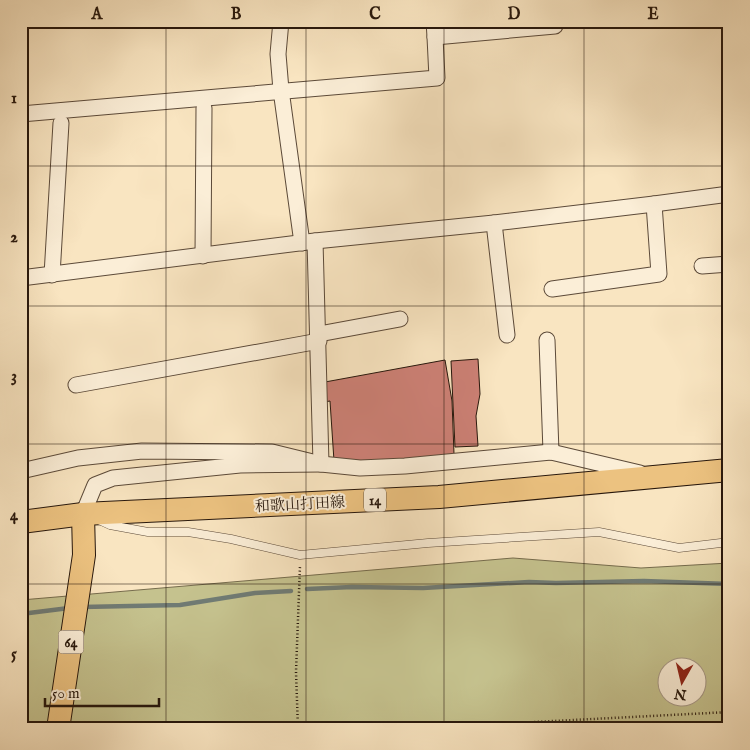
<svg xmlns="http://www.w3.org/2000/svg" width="750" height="750" viewBox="0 0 750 750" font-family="'IM FELL English','Noto Serif JP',serif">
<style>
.green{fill:#c5c28e;stroke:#766c4d;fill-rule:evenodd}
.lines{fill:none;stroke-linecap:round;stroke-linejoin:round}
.stream{stroke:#707b74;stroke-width:4.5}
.building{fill:#cc8075;stroke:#27170c}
.lane-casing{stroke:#5c4a39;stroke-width:9}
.street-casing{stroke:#5c4a39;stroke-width:17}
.primary-casing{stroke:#27170c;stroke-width:24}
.path{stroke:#27170c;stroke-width:2.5;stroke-dasharray:1 2.5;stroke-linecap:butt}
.lane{stroke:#fbeed7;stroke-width:8}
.street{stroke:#fbeed7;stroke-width:15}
.primary{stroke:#ecc280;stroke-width:22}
.grid{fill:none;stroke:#27170c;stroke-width:1;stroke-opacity:0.55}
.labels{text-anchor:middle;stroke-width:4;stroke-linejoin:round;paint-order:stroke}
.shield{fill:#fbeed7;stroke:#675849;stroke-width:1}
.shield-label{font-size:14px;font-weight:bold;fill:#27170c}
.street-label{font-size:15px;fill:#27170c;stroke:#fbeed7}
.neatline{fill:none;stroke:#27170c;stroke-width:2}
.grid-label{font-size:16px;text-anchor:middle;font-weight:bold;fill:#27170c}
</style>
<rect width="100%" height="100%" fill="#f9e5c1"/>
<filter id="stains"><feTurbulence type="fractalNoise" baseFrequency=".004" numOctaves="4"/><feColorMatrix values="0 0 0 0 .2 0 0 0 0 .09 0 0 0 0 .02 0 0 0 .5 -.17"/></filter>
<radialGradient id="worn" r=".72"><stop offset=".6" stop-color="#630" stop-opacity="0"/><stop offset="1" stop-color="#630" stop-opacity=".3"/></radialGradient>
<!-- green -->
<path class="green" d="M513 558 641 568 729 563V729H21V600ZM668 668H698V698H668Z"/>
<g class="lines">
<!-- stream -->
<g class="stream">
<path d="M307 589 352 587 423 588 529 582 556 583 644 581 729 584"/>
<path d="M82 607 180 605 255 593 291 591"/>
<path d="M21 614 69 608"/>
</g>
</g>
<!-- building -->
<g class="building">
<path d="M478 359 480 394 476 416 478 446 455 447 451 361Z"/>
<path d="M445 360 452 401 454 454 387 462 334 461 330 401 324 402 325 382Z"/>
</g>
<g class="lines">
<defs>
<path id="lane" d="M99 520 110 525 148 532H188L231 539 300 555 428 543 599 532 679 548 729 542"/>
<g id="street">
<path d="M281 21 278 54 281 90 302 243"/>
<path d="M434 21 435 37 555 26"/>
<path d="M21 114C160 103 298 89 437 78L435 37"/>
<path d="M494 223 507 335"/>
<path d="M203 256 204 108"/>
<path d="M702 266 729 264"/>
<path d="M52 275 61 123"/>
<path d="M21 278 315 241 494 223 654 204 729 194"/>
<path d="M552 289 659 274 654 204"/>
<path d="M319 334 400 319"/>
<path d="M547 340 551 452"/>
<path d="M76 385 319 341"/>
<path d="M21 471 78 458 142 451 272 452 321 464 360 468 405 466 551 452 640 473"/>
<path d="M83 514 95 485 113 478 240 465 321 464 315 241"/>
</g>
<g id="primary">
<path d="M21 522 83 514 439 497 729 470"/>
<path d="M58 729 84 555 83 514"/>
</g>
</defs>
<!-- lane casing -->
<use href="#lane" class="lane-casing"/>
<!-- street casing -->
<use href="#street" class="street-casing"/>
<!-- primary casing -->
<use href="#primary" class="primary-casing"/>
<!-- path -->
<g class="path">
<path d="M298 729 296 672 300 566"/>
<path d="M398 729 729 712"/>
</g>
<!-- lane -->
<use href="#lane" class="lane"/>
<!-- street -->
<use href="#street" class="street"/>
<!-- primary -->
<use href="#primary" class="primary"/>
</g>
<!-- grid -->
<path class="grid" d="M166 21V729M306 21V729M444 21V729M584 21V729M21 166H729M21 306H729M21 444H729M21 584H729"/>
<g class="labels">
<!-- shield labels -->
<g class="shield">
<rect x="364" y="488.5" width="22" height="23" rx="4"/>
<rect x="58.5" y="630.5" width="25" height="23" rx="4"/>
</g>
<g class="shield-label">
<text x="375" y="505">14</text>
<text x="71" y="647">64</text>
</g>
<!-- street labels -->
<g class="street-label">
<text transform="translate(300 504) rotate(-3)" y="5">和歌山打田線</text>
</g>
</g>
<!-- margin -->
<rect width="750" height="750" fill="none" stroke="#f9e5c1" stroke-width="55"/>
<!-- north arrow -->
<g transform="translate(682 682) rotate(188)"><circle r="24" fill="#fbeed7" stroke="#a69886"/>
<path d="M0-4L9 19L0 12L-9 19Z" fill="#8f2418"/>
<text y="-8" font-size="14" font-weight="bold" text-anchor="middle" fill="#27170c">N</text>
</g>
<!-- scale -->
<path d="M45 698v8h114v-8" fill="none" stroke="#27170c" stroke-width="2.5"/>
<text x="52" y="698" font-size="15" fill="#27170c" stroke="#fbeed7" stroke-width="4" paint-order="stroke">50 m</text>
<rect x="28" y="28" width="694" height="694" class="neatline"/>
<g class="grid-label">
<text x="97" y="19">A</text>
<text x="236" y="19">B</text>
<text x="375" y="19">C</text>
<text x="514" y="19">D</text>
<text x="653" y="19">E</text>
<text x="14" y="103">1</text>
<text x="14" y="242">2</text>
<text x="14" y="381">3</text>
<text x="14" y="520">4</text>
<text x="14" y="659">5</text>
</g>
<rect width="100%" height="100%" filter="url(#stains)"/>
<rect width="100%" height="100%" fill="url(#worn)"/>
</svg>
